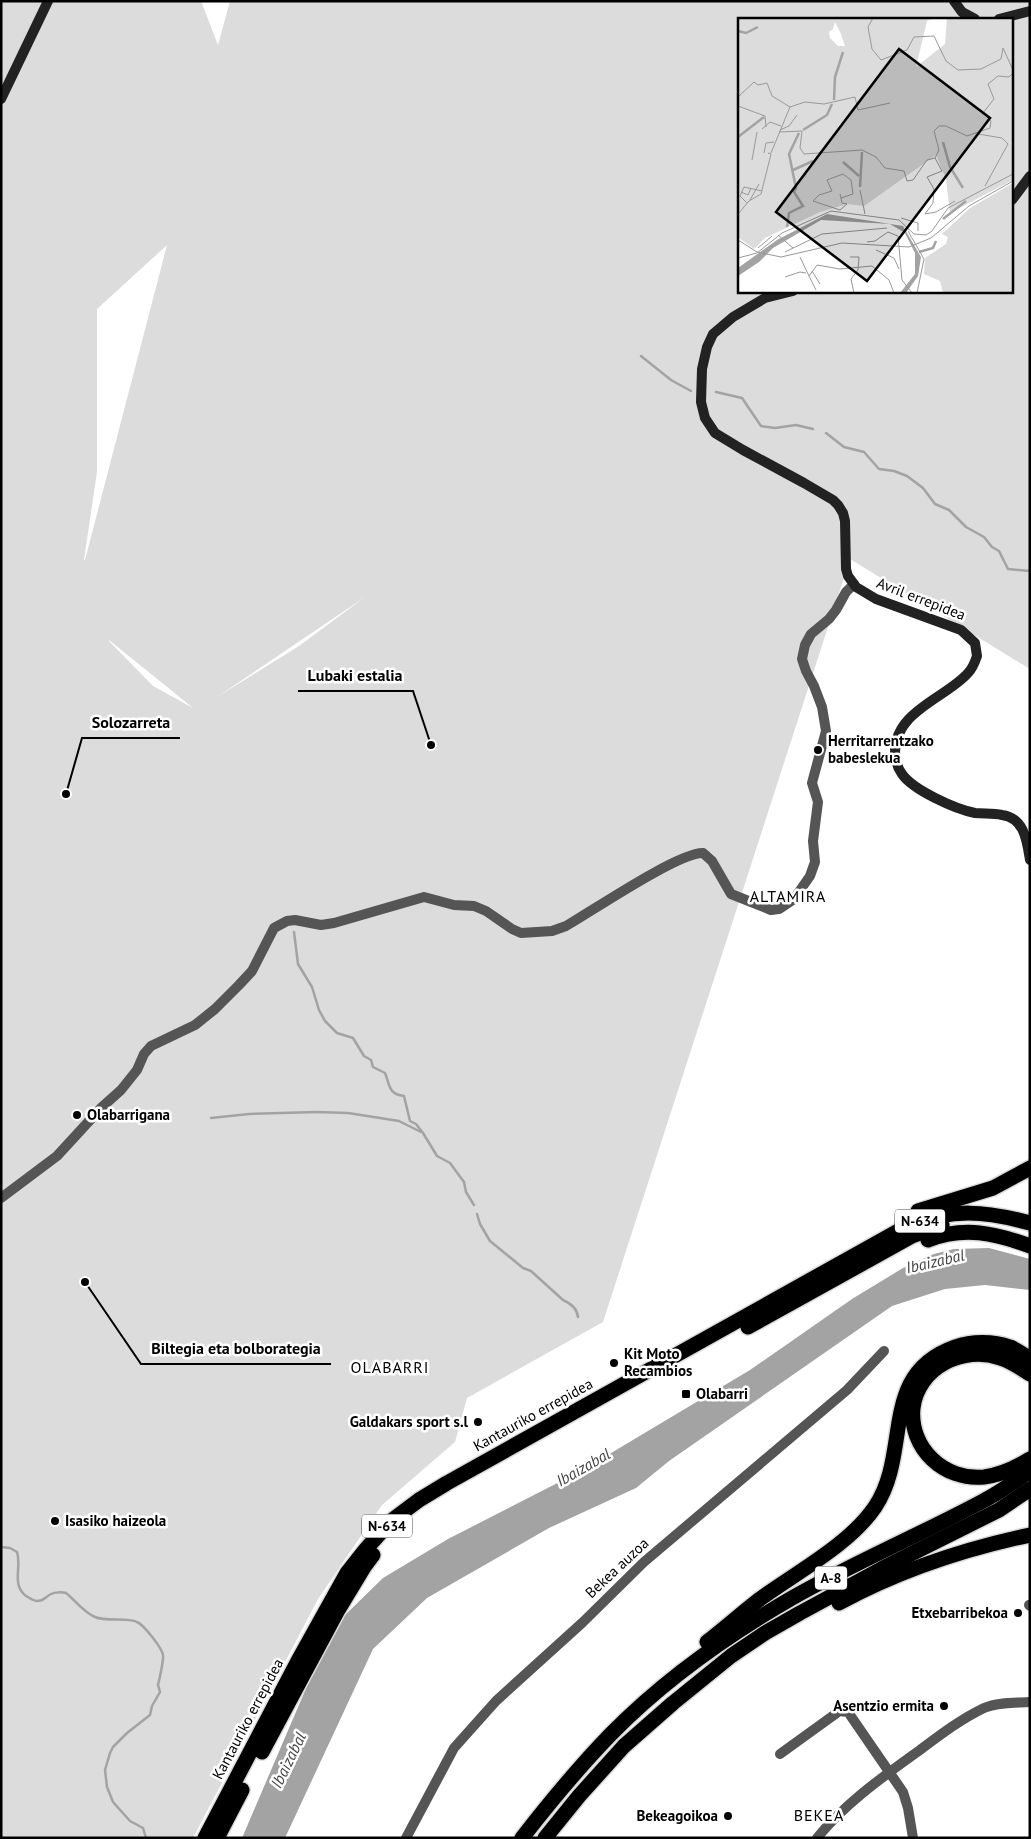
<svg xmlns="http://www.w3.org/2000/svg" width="1031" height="1839" viewBox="0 0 1031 1839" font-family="'PT Sans',sans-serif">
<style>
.green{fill:#dcdcdc;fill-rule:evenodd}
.water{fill:#a3a3a3}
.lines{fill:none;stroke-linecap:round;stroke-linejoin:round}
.stream{stroke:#a3a3a3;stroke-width:2.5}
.highway-casing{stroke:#dbdbdb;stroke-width:18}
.street{stroke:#555;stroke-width:10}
.secondary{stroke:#222;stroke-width:10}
.highway{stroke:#000;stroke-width:15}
.poi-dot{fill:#000;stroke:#fff;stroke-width:2}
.labels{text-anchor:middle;stroke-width:5;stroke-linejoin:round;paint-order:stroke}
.shield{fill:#fff;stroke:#4c4c4c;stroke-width:1}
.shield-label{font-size:14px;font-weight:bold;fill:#000}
.street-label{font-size:15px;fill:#000;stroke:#fff}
.poi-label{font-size:15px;font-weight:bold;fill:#000;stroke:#fff;text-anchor:start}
.neighbourhood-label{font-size:16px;letter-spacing:1px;fill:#000;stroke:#fff}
.water-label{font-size:16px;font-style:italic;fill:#444;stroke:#fff}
.inset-river{fill:none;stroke:#a3a3a3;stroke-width:2.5}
.inset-road{fill:none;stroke:#999;stroke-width:1}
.view{fill:#000;fill-opacity:0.15;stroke:#000;stroke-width:2.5}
.inset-edge{fill:none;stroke:#000;stroke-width:2.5}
.leader{fill:none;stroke:#000;stroke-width:2}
.callout-dot{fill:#000;stroke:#fff;stroke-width:2}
.callout-label{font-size:16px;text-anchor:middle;font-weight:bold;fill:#000;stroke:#fff;stroke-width:5;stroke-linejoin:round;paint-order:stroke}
</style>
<rect width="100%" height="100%" fill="#fff"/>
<!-- green -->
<path class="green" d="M1 1H201L218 45 230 1H1030V669L850 559 603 1322 467 1398 455 1442 382 1505 318 1599 193 1838H1ZM740 19H1012V291H740ZM167 245 85 560H84L97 472V309ZM365 597 299 646 217 697ZM109 641V640L193 708 153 686Z"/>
<!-- water -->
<path class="water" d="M989 1248 1030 1259V1290L985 1285 945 1289 892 1306 669 1461 636 1488 549 1528 427 1598 373 1649 285 1838H242L325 1644 344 1616 383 1578 448 1539 581 1471 750 1370 852 1299 903 1268 934 1254 954 1249Z"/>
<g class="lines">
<!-- stream -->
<g class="stream">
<path d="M641 356 671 380 691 391"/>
<path d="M716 392 742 398 761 426 775 428 796 425 813 429"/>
<path d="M826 433 844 447 864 452 879 469 894 471 907 476 923 488 935 504 949 510 966 527 984 537 992 547 999 551 1008 569 1030 571"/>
<path d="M294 932 298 964 312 987 319 1010 325 1021 337 1033 353 1038 364 1056 371 1060 373 1067 385 1073C390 1085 388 1094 404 1096L410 1121 416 1124 423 1133 437 1156 450 1163 464 1182 466 1192 474 1205"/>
<path d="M211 1118 249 1114 317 1112 348 1113 399 1121 421 1132"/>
<path d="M477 1214 480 1224 490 1241 523 1268 531 1271 563 1300C570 1303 577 1308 578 1317"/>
<path d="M1 1547 10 1548 17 1552C22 1567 11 1584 26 1596 30 1598 33 1601 37 1601 44 1601 45 1597 51 1594 55 1592 62 1592 66 1593 76 1601 83 1612 95 1617 106 1622 128 1617 137 1622 144 1625 162 1648 163 1655 164 1659 159 1681 158 1685L160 1692 152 1706 150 1715 127 1733 113 1747 110 1753 105 1770 107 1787 113 1802 130 1821 143 1828 146 1838"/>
</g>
<defs>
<g id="highway">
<path d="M918 1211 993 1188 1030 1168"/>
<path d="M928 1240C964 1226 995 1233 1030 1246"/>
<path d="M748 1327 912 1236 942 1225"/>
<path d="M1030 1374C1020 1368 1011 1361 1000 1358 964 1345 918 1367 913 1408 909 1448 944 1481 984 1477 1000 1475 1017 1467 1030 1459"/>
<path d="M839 1603C898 1571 964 1549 1030 1535"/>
<path d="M707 1642C725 1628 742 1613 760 1599 797 1572 849 1545 875 1507 912 1452 878 1374 955 1347 972 1341 993 1341 1010 1347 1017 1350 1024 1355 1030 1359"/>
<path d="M262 1752 338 1610 364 1567 373 1555"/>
<path d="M205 1838 298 1661 347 1573 366 1549 391 1521 419 1500 447 1483 909 1225C953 1208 985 1211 1030 1223"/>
<path d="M217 1838 242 1790"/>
<path d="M522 1838C550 1802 579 1767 611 1734 663 1681 728 1635 792 1598 855 1562 922 1534 985 1500 1001 1492 1015 1481 1030 1471"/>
<path d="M545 1838 579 1796 624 1746 673 1703 731 1656 765 1633 800 1613 883 1568 999 1510 1030 1489"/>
</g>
</defs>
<!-- highway casing -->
<use href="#highway" class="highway-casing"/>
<!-- street -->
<g class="street">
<path d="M1 1198 57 1156 102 1107 121 1090 137 1070 144 1054 151 1046 195 1025 215 1009 239 985 252 971 274 928 287 921 295 920 321 925 334 923 424 897 454 905 474 906 486 911 512 929 521 933 552 931 566 926C592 911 679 852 703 853L712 861 731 894 771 910 779 909 794 899 810 876 815 862 813 841 818 802 812 783 826 731 822 707 814 686 806 671 802 659 805 645 811 634 829 619 836 610 846 592 854 584"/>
<path d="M1029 1605 1030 1606"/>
<path d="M780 1754 834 1715 839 1711 848 1712 903 1792 908 1808 913 1838"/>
<path d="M406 1838 454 1748 496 1701 582 1623 644 1562 847 1390 884 1351"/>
<path d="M817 1838C845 1803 884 1776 920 1750 940 1735 961 1719 984 1708 998 1702 1015 1703 1030 1702"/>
</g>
<!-- secondary -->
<g class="secondary">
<path d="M954 1 962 12 975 19"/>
<path d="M999 19 1030 11"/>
<path d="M1 99 48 1"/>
<path d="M1012 200 1030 176"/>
<path d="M793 291 765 298 733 317 713 334 707 347 702 369 701 402 705 418 715 433 743 450 804 483 833 500 838 505 843 513 845 521 846 569 848 576 856 587 876 599 961 630 975 643 977 656C975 662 973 668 968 673 946 698 895 711 895 752 895 760 897 767 902 774 913 790 955 809 975 813 984 814 993 813 1002 815 1025 818 1027 842 1030 860"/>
</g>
<!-- highway -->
<use href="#highway" class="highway"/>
</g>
<!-- markers -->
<g class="poi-dot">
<circle cx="818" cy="750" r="5"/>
<circle cx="77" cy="1115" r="5"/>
<circle cx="614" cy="1363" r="5"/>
<rect x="681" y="1389" width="10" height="10" rx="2.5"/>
<circle cx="478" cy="1422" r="5"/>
<circle cx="55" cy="1521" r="5"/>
<circle cx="1018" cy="1613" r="5"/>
<circle cx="944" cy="1706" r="5"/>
<circle cx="728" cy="1816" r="5"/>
</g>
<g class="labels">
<!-- shield labels -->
<g class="shield">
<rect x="895" y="1209.5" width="50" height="23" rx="4"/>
<rect x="362" y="1514.5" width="50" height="23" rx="4"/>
<rect x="815" y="1566.5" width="32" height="23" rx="4"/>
</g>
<g class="shield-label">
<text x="920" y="1226">N-634</text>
<text x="387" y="1531">N-634</text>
<text x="831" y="1583">A-8</text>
</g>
<!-- street labels -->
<g class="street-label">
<text transform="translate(921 599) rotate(21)" y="5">Avril errepidea</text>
<text transform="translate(533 1415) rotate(-29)" y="5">Kantauriko errepidea</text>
<text transform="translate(617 1568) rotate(-43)" y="5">Bekea auzoa</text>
<text transform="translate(248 1719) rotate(-62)" y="5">Kantauriko errepidea</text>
</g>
<!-- poi labels -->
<g class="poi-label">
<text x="828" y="746">Herritarrentzako<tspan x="828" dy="17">babeslekua</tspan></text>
<text x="87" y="1120">Olabarrigana</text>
<text x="624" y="1359">Kit Moto<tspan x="624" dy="17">Recambios</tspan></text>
<text x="696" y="1399">Olabarri</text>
<text x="468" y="1427" text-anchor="end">Galdakars sport s.l</text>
<text x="65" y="1526">Isasiko haizeola</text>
<text x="1008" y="1618" text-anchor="end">Etxebarribekoa</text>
<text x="934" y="1711" text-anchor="end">Asentzio ermita</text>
<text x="718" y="1821" text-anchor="end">Bekeagoikoa</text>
</g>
<!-- neighbourhood labels -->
<g class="neighbourhood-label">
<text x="788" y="902">ALTAMIRA</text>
<text x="390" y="1373">OLABARRI</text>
<text x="819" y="1821">BEKEA</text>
</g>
<!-- water labels -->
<g class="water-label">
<text transform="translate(935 1261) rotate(-13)" y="6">Ibaizabal</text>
<text transform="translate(583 1467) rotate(-30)" y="6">Ibaizabal</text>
<text transform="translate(288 1760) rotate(-64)" y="6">Ibaizabal</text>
</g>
</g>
<!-- overview -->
<g transform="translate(738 18)">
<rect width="275" height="275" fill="#fff"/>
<path d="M196 0 189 3 178 49 207 26 209 0H275V126L272 124 275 128V162L212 195 208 161 198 137 126 188 109 186 82 194 27 220 16 231 0 219 1 1ZM97 4 103 16 107 28H100L92 20 91 14 95 11ZM275 165V275H205L202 263 186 256 187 240 208 226 210 219 204 216 232 190Z" fill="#dcdcdc" fill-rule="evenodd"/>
<path d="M89 196 165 208 183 239 180 258 168 275H162L177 256V235L167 215 152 206 83 202 35 230 21 244 0 258V250L39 222Z" fill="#a3a3a3"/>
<path class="inset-river" d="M0 13 8 15 20 9M96 82 97 59 105 34M65 112 89 97 94 86M0 119 26 99M205 124 212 149 225 170M105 144 121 158M55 152 75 143M122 169 124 134M205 201 228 183M49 209 51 195 65 188 56 174 58 170 51 136 61 115M181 234 195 230 198 223"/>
<path class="inset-road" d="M135 0 130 9 134 31 143 42 169 32 176 19 196 18 208 43 220 52 243 51 263 41 265 30 275 52M0 79 16 64 20 67 29 65 34 78 52 89M0 88 27 98 28 109M24 111 32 104 43 108M42 112 51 108 59 97M41 114 64 113 62 130 66 136 124 132 138 139 147 150 166 153 169 163 175 162 189 142 197 140M240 116 264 120 270 126 247 168M26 135 28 125 36 124M33 135 52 89 67 84 86 86 117 79 120 92 152 85M14 142 19 114M122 172 127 196M3 174 10 177 13 170M102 176 103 180 104 185 109 186 102 192 75 183 81 177 94 173 89 162 105 156 113 162 115 176 103 180M12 182 21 166M217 183 198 194 187 196 195 185 196 171 189 159 204 153 197 140 201 132 196 113 201 108H208L229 118 252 110 253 103 245 95 256 81 250 66 260 58 271 59 275 55M9 185 2 178 6 169 24 173M0 196 11 183 23 176 33 136 30 135M163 200 180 205V213M170 213 186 241 179 275M40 217 55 230M0 222 19 234 43 239 104 225 171 229 193 220 231 188 275 163M129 224 137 223 150 214 160 218 164 262 174 275M20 230 34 218M138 232 156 240 161 251M47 234 84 216 149 210M62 239 71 258 79 247 102 251 134 248 151 262 156 275M112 239H121L120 252 113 261 116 275M0 240 19 235 44 215 93 193 161 202 176 216 188 217 194 213 210 190 275 156M74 253 82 266M71 258 78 272M47 259 62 254 68 255"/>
<path class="view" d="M161 31 252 100 129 263 38 194Z"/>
<rect width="275" height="275" class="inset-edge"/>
</g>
<!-- callouts -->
<path class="leader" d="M431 745L413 691H298M66 794L82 738H180M85 1282L141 1364H331"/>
<g class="callout-dot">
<circle cx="431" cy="745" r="5"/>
<circle cx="66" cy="794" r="5"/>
<circle cx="85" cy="1282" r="5"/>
</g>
<g class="callout-label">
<text x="355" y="681">Lubaki estalia</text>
<text x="131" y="728">Solozarreta</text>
<text x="236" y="1354">Biltegia eta bolborategia</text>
</g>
<!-- border -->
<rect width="1031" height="1839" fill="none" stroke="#000000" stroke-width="5"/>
</svg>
